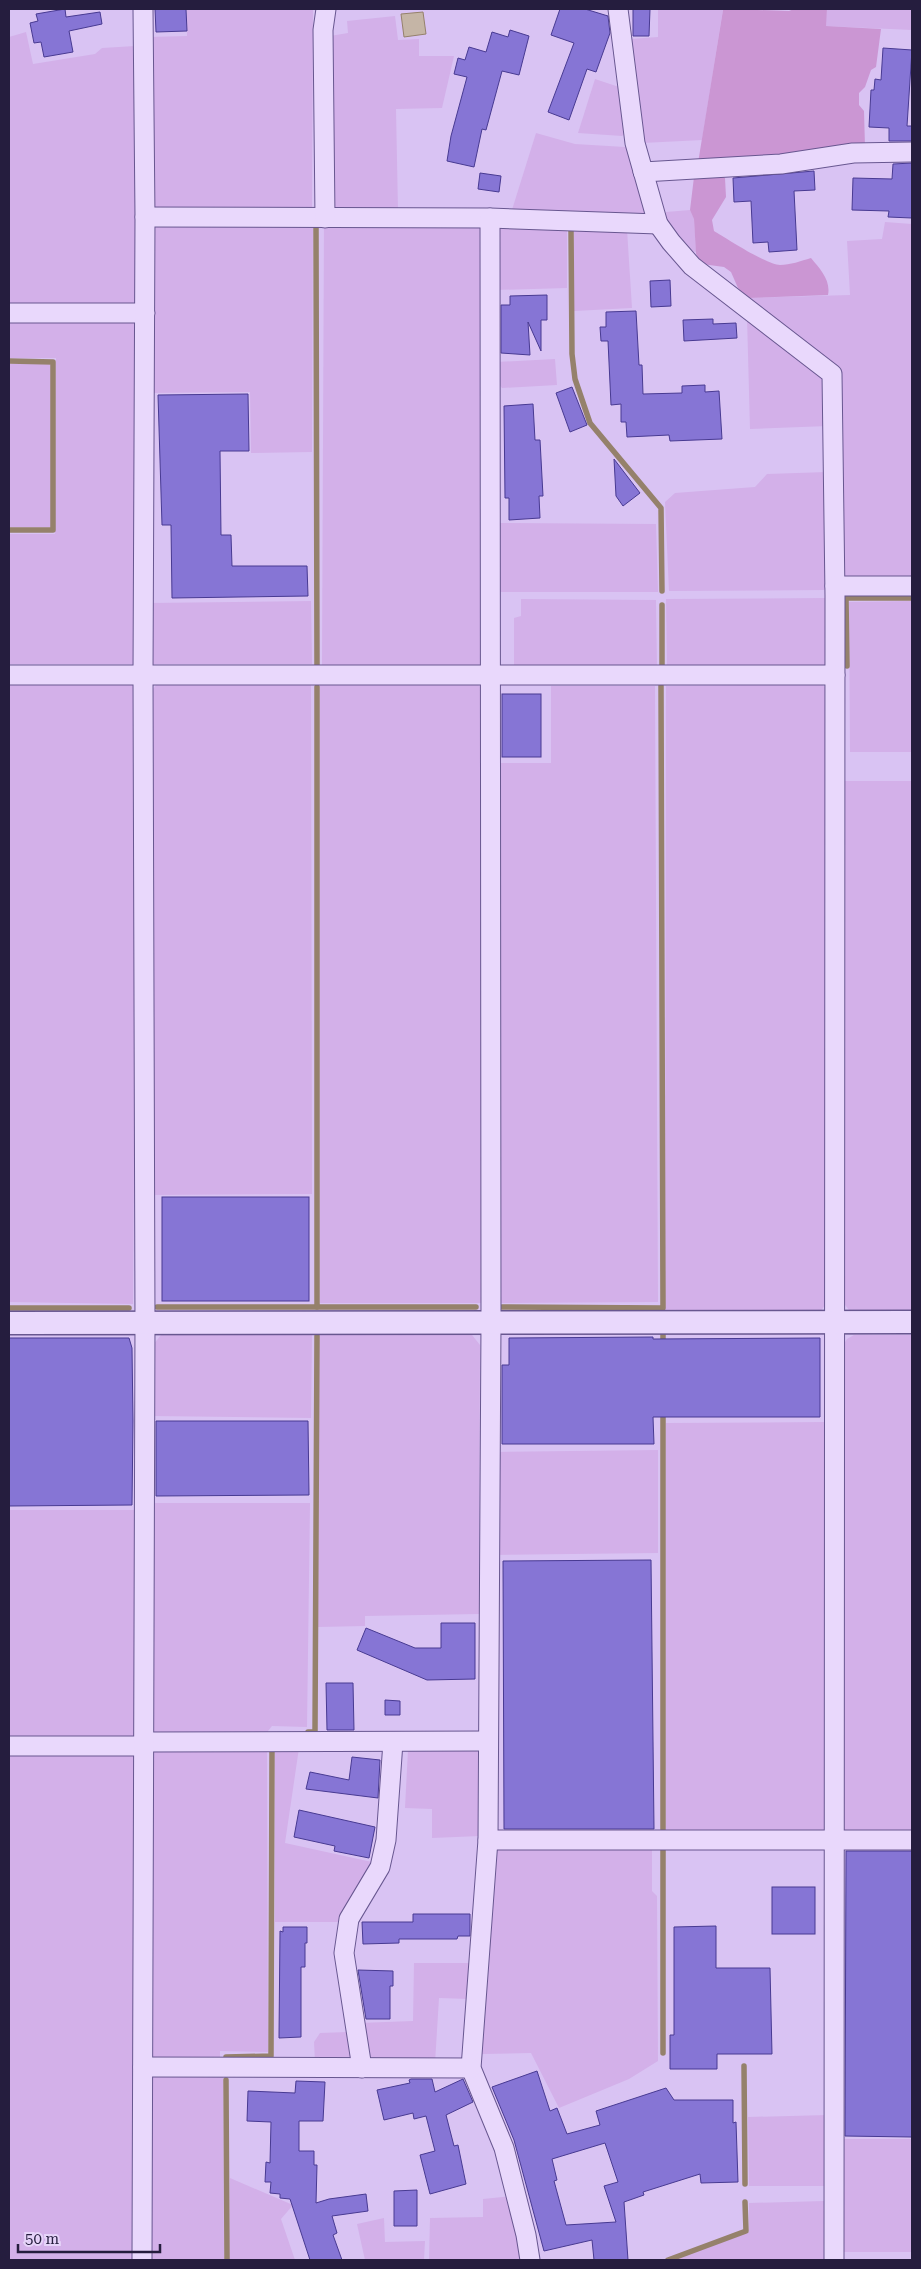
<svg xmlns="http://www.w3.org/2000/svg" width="921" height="2269" viewBox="0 0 921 2269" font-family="'Roboto Serif',serif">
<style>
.farmland{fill:#d3b0e9}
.green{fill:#cb96d3}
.water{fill:#c5b5a6;stroke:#95816b}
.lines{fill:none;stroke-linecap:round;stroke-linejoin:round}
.stream{stroke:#95816b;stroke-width:5.5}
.building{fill:#8675d5;stroke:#483a92;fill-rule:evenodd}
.minor-casing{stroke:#685790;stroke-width:21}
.tertiary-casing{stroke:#685790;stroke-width:25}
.minor{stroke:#e9d8fc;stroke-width:19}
.tertiary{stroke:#e9d8fc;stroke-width:22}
</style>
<rect width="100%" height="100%" fill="#d9c3f3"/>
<!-- farmland -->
<g class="farmland">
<path d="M187 9H313L312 213H154L149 37 187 36Z"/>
<path d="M658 9H723L702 140 642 143 630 39 658 37Z"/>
<path d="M827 9H912V30L825 26Z"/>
<path d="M395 16 398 40 419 39V56H454L442 108 396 109 398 211 331 209 330 36 348 33 347 21Z"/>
<path d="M26 32 33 64 95 54 102 48 135 46 136 302 129 308 9 307V37Z"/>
<path d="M595 79 622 88 628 131 622 136 578 133Z"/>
<path d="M536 133 575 144 625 147 633 153 649 216 511 213Z"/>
<path d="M690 210 694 218 696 252 689 251 666 218V212Z"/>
<path d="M153 222 313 223 312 452 251 453 250 392 148 393Z"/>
<path d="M885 222 912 224V579H848L841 575 837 369 748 298 850 295 847 241 882 239Z"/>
<path d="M324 223 479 224 485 228 483 665H322Z"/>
<path d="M500 225 567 226V288L495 290 497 228Z"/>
<path d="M574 226 627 229 632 308 574 311Z"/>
<path d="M747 317 820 373 827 384 828 426 750 429Z"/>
<path d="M9 319H125L137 324V664H9V534H55L56 358H9Z"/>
<path d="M555 359 557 385 502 388 496 381V362Z"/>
<rect x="9" y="364" width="42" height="163"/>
<path d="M827 472 829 585 824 590 669 591 665 502 675 493 755 487 767 474Z"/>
<path d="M495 523 656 524 658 592H500L495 589Z"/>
<path d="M825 598 828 602V665L667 667 666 599Z"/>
<path d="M521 599 656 600 657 667 514 666V618L521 616Z"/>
<path d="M311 601 312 664H149V603Z"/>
<path d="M912 601V752H850L849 602Z"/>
<path d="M320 682 478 685 484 689 481 1303H320Z"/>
<path d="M311 684 312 1194 151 1195V692L156 685Z"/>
<path d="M821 684 829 690 828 1301 820 1312H665L666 686Z"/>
<path d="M9 685H133L137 691 133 1304 9 1302Z"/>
<path d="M551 686H655L658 1302 495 1303 494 763H551Z"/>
<path d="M842 781H912V1310H849L842 1301Z"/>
<path d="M161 1335H312L311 1418 152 1416 153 1345Z"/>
<path d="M319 1335H472L480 1345 479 1614 365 1616V1626L318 1627Z"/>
<path d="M854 1335H912V1834H843L842 1347 847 1339Z"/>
<path d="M826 1422 828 1824 824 1831 666 1835V1423Z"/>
<path d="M658 1450V1553L495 1555V1452Z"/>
<path d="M152 1503H310L307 1727 272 1726 268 1731 267 1736 157 1737 151 1729Z"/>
<path d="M9 1510H136L138 1732 133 1738H9Z"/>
<path d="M267 1748 268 2052 220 2051V2062L154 2060 150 2055V1751Z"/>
<path d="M275 1748H299L285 1843 372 1862 369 1874 350 1903 340 1914 338 1922H275Z"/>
<path d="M480 1749V1836L432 1838V1809L405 1808 408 1750Z"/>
<path d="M133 1752 136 1756 135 2260H9V1753Z"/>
<path d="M652 1845V1891L657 1896 658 2061 629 2079 559 2108 531 2053 482 2054 479 2051 494 1853 501 1846Z"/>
<path d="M414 1963H471L469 1999 439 1998 435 2063H365L359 2023 413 2021Z"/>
<path d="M348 2032 352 2061 315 2062 314 2042 320 2033Z"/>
<path d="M223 2073 224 2260H150V2077Z"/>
<path d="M828 2115 825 2186H749L748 2117Z"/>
<path d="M839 2139H912V2252H838Z"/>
<path d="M230 2178 293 2205 281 2219 295 2260H229Z"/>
<path d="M513 2196 524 2260H429L430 2218 483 2217V2199Z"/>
<path d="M824 2201 828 2206 827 2260H673L749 2232V2203Z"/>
<path d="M384 2218 385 2242 425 2241 424 2260H365L357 2224Z"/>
</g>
<!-- green -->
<g class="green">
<path d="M728 9 789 11 794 9H827L826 26 881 29 876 67 871 70 865 87 859 93V105L864 111 865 147 698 163 723 10Z"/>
<path d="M720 175 725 178 726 197 712 220 714 231C726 238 767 265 780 265 790 265 801 261 811 258 820 269 831 280 828 295L748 298 738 288 731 272 724 267 702 264 696 254 694 219 690 210 694 177Z"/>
</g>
<!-- water -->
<path class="water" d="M423 12 426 34 404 37 401 14Z"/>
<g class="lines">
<!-- stream -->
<g class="stream">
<path d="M316 226 317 668"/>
<path d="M571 229 572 354 575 379 590 423 661 508 662 591"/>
<path d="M9 361 53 362V530H9"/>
<path d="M847 666 846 598H912"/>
<path d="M662 669V605"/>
<path d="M157 1307H476"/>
<path d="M317 1307V687"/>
<path d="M502 1307 663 1308 661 686"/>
<path d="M9 1308H129"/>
<path d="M663 1335V1346"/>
<path d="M663 1410V1833"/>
<path d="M308 1732H315L317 1336"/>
<path d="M663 1846V2053"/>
<path d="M226 2060V2057L271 2056 272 1748"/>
<path d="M744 2066 745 2184"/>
<path d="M226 2080 227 2260"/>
<path d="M668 2260 746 2231 745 2202"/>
</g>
</g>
<!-- building -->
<g class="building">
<path d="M65 9 66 17 100 12 102 24 69 31 73 52 44 57 41 42 34 43 30 23 38 21 36 14Z"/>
<path d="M155 9H186L187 31 156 32Z"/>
<path d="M560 9H585L608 16 610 33 596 72 587 69 569 120 548 112 574 43 551 35Z"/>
<path d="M633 9H650L649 36H633Z"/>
<path d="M510 30 529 36 519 75 502 71 486 130 482 129 474 167 447 161 451 136 467 77 454 74 458 58 465 60 469 47 486 52 492 32 508 37Z"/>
<path d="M883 48 912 50 907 126H912V141H889V128L869 127 871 90H874L875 79 881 80Z"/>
<path d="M912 163V218L888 217 889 211 852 210 853 178 892 179 893 164Z"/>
<path d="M814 171 815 190 794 191 797 250 769 252 768 242 753 243 751 201 734 202 733 178Z"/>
<path d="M480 173 501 176 499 192 478 189Z"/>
<path d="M670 280 671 306 651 307 650 281Z"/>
<path d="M547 295V320H541V351L528 322 530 355 501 353V305H510V296Z"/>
<path d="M636 311 639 365H642L643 394 682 393V386L705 385V392L719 391 722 439 670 441 669 435 627 437 626 422H621V404L611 405 608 341H601L600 327H606V312Z"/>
<path d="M713 319V324L736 323 737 338 684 341 683 320Z"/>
<path d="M572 387 587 425 570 432 556 393Z"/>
<path d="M248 394 249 451H220L221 535H231L232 566H307L308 596 172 598 171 525H162L158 395Z"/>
<path d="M533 404 535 440H540L543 496H539L540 518 509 520V498H505L504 406Z"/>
<path d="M614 459 640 493 623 506 616 496Z"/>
<rect x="502" y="694" width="39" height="63"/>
<rect x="162" y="1197" width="147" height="104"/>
<path d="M653 1337V1339L820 1338V1417H653L654 1444H502V1365H509V1338Z"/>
<path d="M9 1338H129L132 1348 133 1421 132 1505 9 1506Z"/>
<path d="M156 1421H308L309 1495 156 1496Z"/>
<path d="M651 1560 654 1829H504L503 1561Z"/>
<path d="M441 1623H475V1679L427 1680 357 1650 366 1628 415 1648H441Z"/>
<path d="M326 1683H353L354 1730H327Z"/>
<path d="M385 1700 400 1701V1715H385Z"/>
<path d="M352 1757 380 1760 378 1798 306 1789 310 1772 349 1780Z"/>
<path d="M299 1810 375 1827 369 1858 334 1851 335 1846 294 1837Z"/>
<path d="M846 1851H912V2137L845 2136Z"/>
<rect x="772" y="1887" width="43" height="47"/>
<path d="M413 1914H470V1936H458L457 1939H399V1943L363 1944 362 1922H413Z"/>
<path d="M716 1926V1968H770L772 2054H717V2069H670V2035H674V1927Z"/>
<path d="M283 1927H307V1943H305V1967H301V2037L279 2038 280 1931 283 1932Z"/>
<path d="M358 1970 393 1971V1986H390V2019H366Z"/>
<path d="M537 2071 550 2111 557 2108 567 2134 600 2125 596 2111 666 2088 674 2100H733V2123L736 2122 738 2182 701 2183 700 2174 643 2192 644 2195 624 2202 628 2260H594L592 2240 544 2251 514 2140 492 2087ZM605 2143 618 2182 604 2186 616 2222 566 2225 554 2181 557 2180 552 2159Z"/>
<path d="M411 2079H432L435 2092 463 2079 473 2102 446 2115 454 2146 458 2145 466 2184 430 2194 420 2155 435 2151 426 2116 414 2119 413 2113 384 2120 377 2090 410 2083 409 2080Z"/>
<path d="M296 2081 325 2082 323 2121H299V2151H314V2165H317L316 2203 329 2199 366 2194 368 2211 332 2216 337 2233 333 2235 342 2260H310L290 2199 280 2198V2194L270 2193 271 2182H265L266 2162 270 2163 271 2122 247 2121 248 2091 295 2093Z"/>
<path d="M417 2190V2226H394V2191Z"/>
</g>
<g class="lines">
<defs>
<g id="minor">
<path d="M618 9 635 143 658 224 671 242 692 266 832 374 835 595 834 2260"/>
<path d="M643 172 781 164 853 153 912 152"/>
<path d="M145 217 490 218 658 224"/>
<path d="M325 218 323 30 326 9"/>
<path d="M490 218 491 1323 488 1840 471 2068 504 2148 526 2235 530 2260"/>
<path d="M9 313H145"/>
<path d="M835 586H912"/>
<path d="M9 675H835"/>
<path d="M144 1742 488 1741"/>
<path d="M9 1746H144"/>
<path d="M488 1840H912"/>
<path d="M143 2067 471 2068"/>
<path d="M362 2068 344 1953 349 1919 380 1867 386 1840 393 1742"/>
<path d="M142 2260 145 1323 143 675 145 217 143 9"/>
</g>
<path id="tertiary" d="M9 1323 912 1322"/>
</defs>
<!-- minor casing -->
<use href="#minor" class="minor-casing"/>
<!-- tertiary casing -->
<use href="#tertiary" class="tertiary-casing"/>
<!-- minor -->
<use href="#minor" class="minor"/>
<!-- tertiary -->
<use href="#tertiary" class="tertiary"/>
</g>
<!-- border -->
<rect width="921" height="2269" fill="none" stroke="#251d3e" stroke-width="20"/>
<!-- scale -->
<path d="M18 2244v8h142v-8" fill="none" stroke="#251d3e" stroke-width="2.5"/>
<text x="25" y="2244" font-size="15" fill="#251d3e" stroke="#e6d4f9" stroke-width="4" paint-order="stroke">50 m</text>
</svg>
